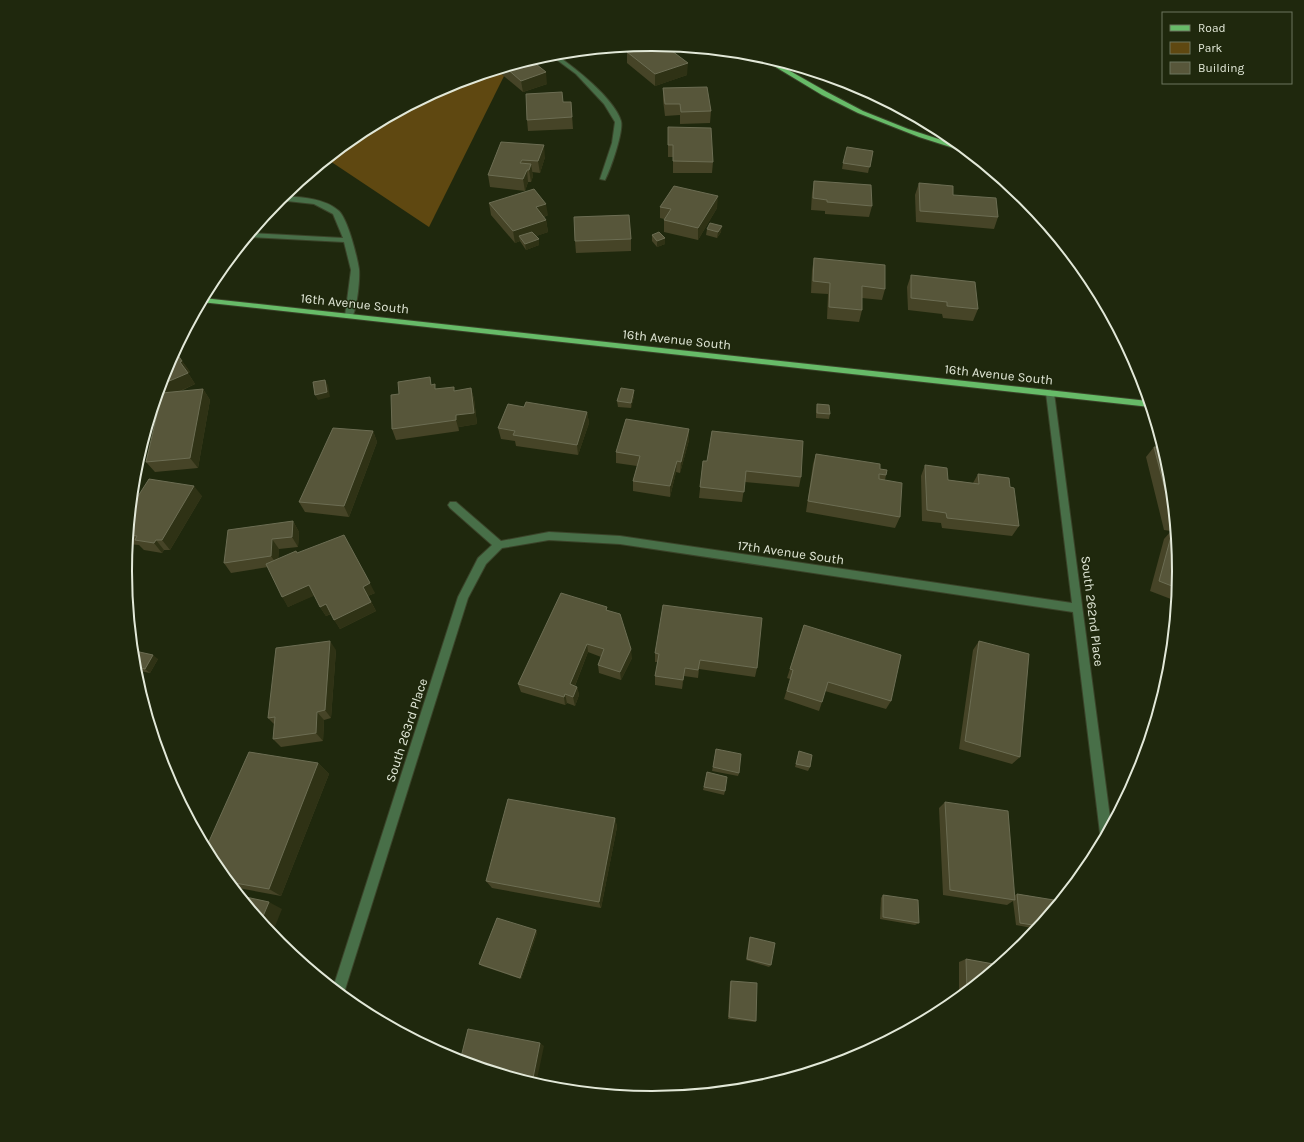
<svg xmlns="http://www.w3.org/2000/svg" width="1304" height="1142" viewBox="0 0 1304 1142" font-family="Karla,sans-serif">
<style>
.green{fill:#5f4811}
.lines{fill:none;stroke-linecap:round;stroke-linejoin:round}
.minor-casing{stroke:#3a4329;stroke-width:2}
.major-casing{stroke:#3a4329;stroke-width:2}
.minor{fill:#486f48;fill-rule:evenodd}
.major{fill:#67bb68;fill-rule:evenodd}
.wall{fill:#464427}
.shaded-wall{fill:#2f3215}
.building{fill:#57563a;stroke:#6c6d53}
.labels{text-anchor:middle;stroke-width:3;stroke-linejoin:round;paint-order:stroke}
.street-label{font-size:13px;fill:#e2e8d8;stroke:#1f280d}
.rim{fill:none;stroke:#e2e8d8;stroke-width:2}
</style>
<rect width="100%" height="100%" fill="#1f280d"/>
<!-- green -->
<path class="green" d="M509 66 429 227 327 159 359 133 451 84Z"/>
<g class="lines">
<defs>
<g id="minor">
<path d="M549 54H555C574 67 614 98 621 121 624 131 610 171 605 180L600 179 612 143 615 122 604 104 576 74Z"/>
<path d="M282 196C300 197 325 198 339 211 348 220 357 256 359 269 360 280 357 308 352 318H346L345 316 351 270 344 242 248 237 251 233 343 238 333 214 314 204 278 200Z"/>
<path d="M1050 390 1054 393 1111 825 1104 838 1100 833 1073 612 620 544 549 540 502 548 486 564 468 598 343 996 333 988 458 597 478 558 492 545 450 508 448 505 450 502H456L501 541 549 532 620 536 1072 603 1046 393Z"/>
</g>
<g id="major">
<path d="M759 55 769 59 827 92 863 111 908 129 963 147 969 153 919 137 858 113 822 95 759 57Z"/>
<path d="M203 298 1148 401 1150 407 201 302Z"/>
</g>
</defs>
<!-- minor casing -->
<use href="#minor" class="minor-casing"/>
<!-- major casing -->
<use href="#major" class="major-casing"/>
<!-- minor -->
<use href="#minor" class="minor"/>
<!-- major -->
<use href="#major" class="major"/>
</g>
<!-- wall -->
<g class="wall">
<path d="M629 46 615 51 611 48Z"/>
<path d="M627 52 687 75 655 86 627 63Z"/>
<path d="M531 60 547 84 523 92 500 73V69Z"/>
<path d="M663 88 711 111 710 123 680 124V115L665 116 663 100Z"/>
<path d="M563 102H571L573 129 528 131 527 120Z"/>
<path d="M668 127 713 162 712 173H673V157H668Z"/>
<path d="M501 142 545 157 540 173 532 172 533 176 531 182H528L525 191 490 187 488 175Z"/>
<path d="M873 151 868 173 842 169 843 163Z"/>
<path d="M814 181 872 206 869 217 825 214V211L811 210 812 193Z"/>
<path d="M919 183 953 195 998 217 994 229 916 222 915 195Z"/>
<path d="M489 203 548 215 544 217 546 220 548 232 536 236 539 245 526 250 520 241 515 243 491 215Z"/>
<path d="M660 207 717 208 698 240 664 232V219L660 218Z"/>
<path d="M707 229 721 232 717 238 706 235Z"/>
<path d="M652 235 665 238V244L657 247 652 241Z"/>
<path d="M631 239V251L576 253 575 241Z"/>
<path d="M814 258 885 289 882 300 862 298V310L859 322 827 319 828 294 811 293 812 270Z"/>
<path d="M911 275 978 309 973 321 943 318 942 314 908 310 907 287Z"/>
<path d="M182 361 190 372 188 373 195 384 179 392 203 389 210 400 198 468 155 472 146 462Z"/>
<path d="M432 385 436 389 455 391 471 388 474 399 477 424 459 427V431L396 440 392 429 399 394Z"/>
<path d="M634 390V396L631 408 618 407 617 401Z"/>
<path d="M817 404 830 414 829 419 816 418V410Z"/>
<path d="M524 407 587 412 589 423 578 455 516 446 515 441 501 439 498 428Z"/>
<path d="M689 429V440L680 473 676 472 670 497 633 491V481L637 466 616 463V452Z"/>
<path d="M373 431 377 442 349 517 305 512 299 502Z"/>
<path d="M1154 447 1169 468 1179 571 1176 601 1150 591 1164 539 1171 531 1164 530 1146 457Z"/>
<path d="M816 454 880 469 886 475 885 480 900 517 895 528 806 512 813 464Z"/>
<path d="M703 461 801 477 799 487 745 482 742 502 699 498Z"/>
<path d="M925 465 948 480 973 483 978 474 1010 487 1019 526 1012 536 942 528 941 523 922 521 921 476Z"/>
<path d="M202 496 170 550H164L162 553 144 550 139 545 128 544 131 507Z"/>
<path d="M293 521 299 532 298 547 279 549 278 559 297 553 375 593 368 596 376 611 340 629 331 614 326 616 320 607 314 595 288 607 268 567 231 573 224 563Z"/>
<path d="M607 607V611L632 658 621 680 599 673 598 665 601 657 588 652 575 686 577 687 579 695 575 706 567 703 565 705 521 692 518 684Z"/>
<path d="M804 625 891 701 886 709 825 691 822 702 819 711 784 699 790 679 787 678Z"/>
<path d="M979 641 1020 757 1012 764 959 749 973 650Z"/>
<path d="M336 650 331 718 324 720 323 741 281 747 273 739 274 724 268 718Z"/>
<path d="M133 653 158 659 150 673 135 670Z"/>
<path d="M655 653 757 668 755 677 699 669 698 678 684 676 682 689 655 685V676L658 662H655Z"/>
<path d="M716 749 739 773 738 776 712 771Z"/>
<path d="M799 751 810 767 808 771 795 767Z"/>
<path d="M318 763 329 774 281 896 233 887 214 864Z"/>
<path d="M707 772 725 791 724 795 703 790Z"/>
<path d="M945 802 1015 895 1017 894 1060 901 1037 929 1016 925 1013 901 1007 905 943 895 939 808Z"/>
<path d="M615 818 617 827 601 908 492 888 486 881Z"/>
<path d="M883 895 919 923 915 925 880 919 881 898Z"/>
<path d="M536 930 537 933 521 979 482 966 479 964Z"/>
<path d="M750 937 771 965 769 967 746 960 749 939Z"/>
<path d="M966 959 999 965 959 997V962Z"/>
<path d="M731 981 756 1021 755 1022 728 1019 730 982Z"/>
</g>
<!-- shaded-wall -->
<g class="shaded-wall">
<path d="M629 46 615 51V48Z"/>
<path d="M688 63 687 75 655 86V74Z"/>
<path d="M546 72 547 84 523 92 521 81Z"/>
<path d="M544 145 545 157 540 173 538 161Z"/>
<path d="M531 164 533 176 531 182 529 170Z"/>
<path d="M527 170 528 182 525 191 523 179Z"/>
<path d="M718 196 717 208 698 240V228Z"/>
<path d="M546 204 548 215 538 219 536 207Z"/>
<path d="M546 220 548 232 522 241 519 236 520 241 515 243 513 231Z"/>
<path d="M722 226 721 232 717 238 718 232Z"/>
<path d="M665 238V244L657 247V241Z"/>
<path d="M539 239V245L526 250 525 244Z"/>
<path d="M182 361 190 372 188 373 195 384 162 399 158 393 160 385 180 362Z"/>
<path d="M325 380 328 385 330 397 318 400 315 395Z"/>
<path d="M471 388 474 399 477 424 459 427V431L456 420V415Z"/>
<path d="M203 389 210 400 198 468 190 458Z"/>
<path d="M634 390V396L631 408V403Z"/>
<path d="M587 412 589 423 578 455 577 445Z"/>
<path d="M689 429V440L680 473 681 462Z"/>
<path d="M373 431 377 442 349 517 344 506Z"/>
<path d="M677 461 676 472 670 497V486Z"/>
<path d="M194 486 202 496 170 550 162 540Z"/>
<path d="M293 521 299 532 298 547 292 537Z"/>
<path d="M272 539 279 549 278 566 271 556Z"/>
<path d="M156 540 164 550 162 553 154 543Z"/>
<path d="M350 545 375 593 368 596 363 587Z"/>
<path d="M309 585 316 595 288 607 282 597Z"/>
<path d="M371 602 376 611 340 629 334 620Z"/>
<path d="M326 604 332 613 326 616 320 607Z"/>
<path d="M330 641 336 650 331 718 325 710Z"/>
<path d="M587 644 588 652 572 693 570 684Z"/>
<path d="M631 649 632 658 621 680 620 672Z"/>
<path d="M153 655 158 659 150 673 145 669Z"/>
<path d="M685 668 684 676 682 689 683 680Z"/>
<path d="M577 687 579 695 575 706 573 697Z"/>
<path d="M140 689 144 693 142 697Z"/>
<path d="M565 694 567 703 565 705 564 697Z"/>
<path d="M317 712 324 720 323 741 316 733Z"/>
<path d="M318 763 329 774 281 896 269 889Z"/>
<path d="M615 818 617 827 601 908 599 902Z"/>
<path d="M269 902 282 909 272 934 261 921Z"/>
<path d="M536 930 537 933 521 979 520 978Z"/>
<path d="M540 1043 544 1046 536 1084 532 1083Z"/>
</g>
<!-- building -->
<g class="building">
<path d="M650 44 664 45 688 63 655 74 627 52Z"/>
<path d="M531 60 546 72 521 81 505 67Z"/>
<path d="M707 87 711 111 681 112 680 104H665L663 88Z"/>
<path d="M562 92 563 102H571L572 117 527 120 526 94Z"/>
<path d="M668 127 711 128 713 162 673 161V145H668Z"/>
<path d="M501 142 544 145 538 161 522 160 520 163 531 164 529 170H527L523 179 488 175Z"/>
<path d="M847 147 873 151 870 167 843 163Z"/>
<path d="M814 181 871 185 872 206 827 202V200L813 198Z"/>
<path d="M919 183 953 186V195L996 198 998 217 920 211Z"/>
<path d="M674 186 718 196 698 228 664 220 671 209 660 207Z"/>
<path d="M534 189 546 204 536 207 546 220 513 231 489 203Z"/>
<path d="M629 215 631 239 575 241 574 217Z"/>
<path d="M710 223 722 226 718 232 707 229Z"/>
<path d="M532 232 539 239 525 244 519 236Z"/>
<path d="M659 232 665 238 657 241 652 235Z"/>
<path d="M814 258 885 265V289L862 286V310L829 307 830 283 813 281Z"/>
<path d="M911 275 975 282 978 309 947 306V302L911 298Z"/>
<path d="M175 351 182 361 180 362 188 373 160 385 165 369Z"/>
<path d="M430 377 431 385 435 384V389L454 387V391L471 388 474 413 456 415V420L392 429 391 395 399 394 398 382Z"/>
<path d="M325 380 327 392 315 395 313 382Z"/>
<path d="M621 388 634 390 631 403 617 401Z"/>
<path d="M203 389 190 458 146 462 162 393Z"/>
<path d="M526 402 587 412 577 445 513 435 515 431 498 428 508 404 524 407Z"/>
<path d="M817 404 829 405 830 414 817 413Z"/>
<path d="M626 419 689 429 681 462 677 461 670 486 633 481 640 456 616 452Z"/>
<path d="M333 428 373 431 344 506 299 502Z"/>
<path d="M712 431 803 441 801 477 746 471 744 492 700 487 703 461H707Z"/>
<path d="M1154 447H1163L1169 468 1174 520H1173Z"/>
<path d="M816 454 880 464V469L887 470 886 475 879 474V479L902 483 900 517 808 501Z"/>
<path d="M925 465 947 468 948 480 979 484 978 474 1009 478 1010 487 1014 488 1019 526 947 518 946 513 927 510Z"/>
<path d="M149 479 194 486 162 540H156L154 543 135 540 137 536 129 535 131 507Z"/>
<path d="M293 521 292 537 272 539 271 556 224 563 228 530Z"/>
<path d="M1173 529 1175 530 1179 571 1177 588 1159 581Z"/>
<path d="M344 535 370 583 363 587 371 602 334 620 326 604 320 607 309 585 282 597 266 564 296 551 297 553Z"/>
<path d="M561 593 607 607 606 610 620 614 631 649 620 672 598 665 604 649 587 644 570 684 577 687 573 697 565 694 564 697 518 684Z"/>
<path d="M663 605 762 618 757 668 700 660 698 670 685 668 683 680 655 676 659 654 655 653Z"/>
<path d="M804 625 901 655 891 701 828 682 822 702 787 691 793 670 790 669Z"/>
<path d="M330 641 325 710 317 712 316 733 273 739 275 717 268 718 276 648Z"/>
<path d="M979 641 1029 654 1020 757 965 741Z"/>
<path d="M135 651 153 655 145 669 134 666 133 653Z"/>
<path d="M716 749 741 754 739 773 713 767Z"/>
<path d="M799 751 812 755 810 767 796 764Z"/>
<path d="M249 752 318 763 269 889 229 882 214 864 206 848Z"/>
<path d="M707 772 727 777 725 791 704 787Z"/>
<path d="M508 799 615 818 599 902 486 881Z"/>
<path d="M945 802 1008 811 1015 900 950 890Z"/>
<path d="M1017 894 1060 901 1039 926 1020 923Z"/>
<path d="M883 895 918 900 919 923 883 917Z"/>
<path d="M241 896 269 902 261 921Z"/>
<path d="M497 918 536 930 520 978 479 964Z"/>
<path d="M750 937 775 943 771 965 747 959Z"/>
<path d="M966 959 999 965 967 991Z"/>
<path d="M731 981 757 983 756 1021 729 1017Z"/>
<path d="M468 1029 540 1043 532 1083 460 1061Z"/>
</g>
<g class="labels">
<!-- street labels -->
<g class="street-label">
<text transform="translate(355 303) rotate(6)" y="5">16th Avenue South</text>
<text transform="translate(677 339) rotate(6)" y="5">16th Avenue South</text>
<text transform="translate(999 374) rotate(6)" y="5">16th Avenue South</text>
<text transform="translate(791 552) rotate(8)" y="5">17th Avenue South</text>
<text transform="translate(1093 611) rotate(83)" y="5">South 262nd Place</text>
<text transform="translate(406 730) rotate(-72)" y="5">South 263rd Place</text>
</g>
</g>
<!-- crop -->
<path d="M0 0H1304V1142H0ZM132 571a520 520 0 1 1 1040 0a520 520 0 1 1-1040 0Z" fill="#1f280d" fill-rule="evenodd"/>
<path class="rim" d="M132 571a520 520 0 1 1 1040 0a520 520 0 1 1-1040 0Z"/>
<!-- legend -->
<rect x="1162" y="12" width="130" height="72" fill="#1f280d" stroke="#6d755e"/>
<rect x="1170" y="25" width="20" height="6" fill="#67bb68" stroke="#6d755e"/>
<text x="1198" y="32" font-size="12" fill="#e2e8d8">Road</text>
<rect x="1170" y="42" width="20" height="12" fill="#5f4811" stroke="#6d755e"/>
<text x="1198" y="52" font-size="12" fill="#e2e8d8">Park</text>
<rect x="1170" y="62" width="20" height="12" fill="#57563a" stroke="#6d755e"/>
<text x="1198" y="72" font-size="12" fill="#e2e8d8">Building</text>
</svg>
